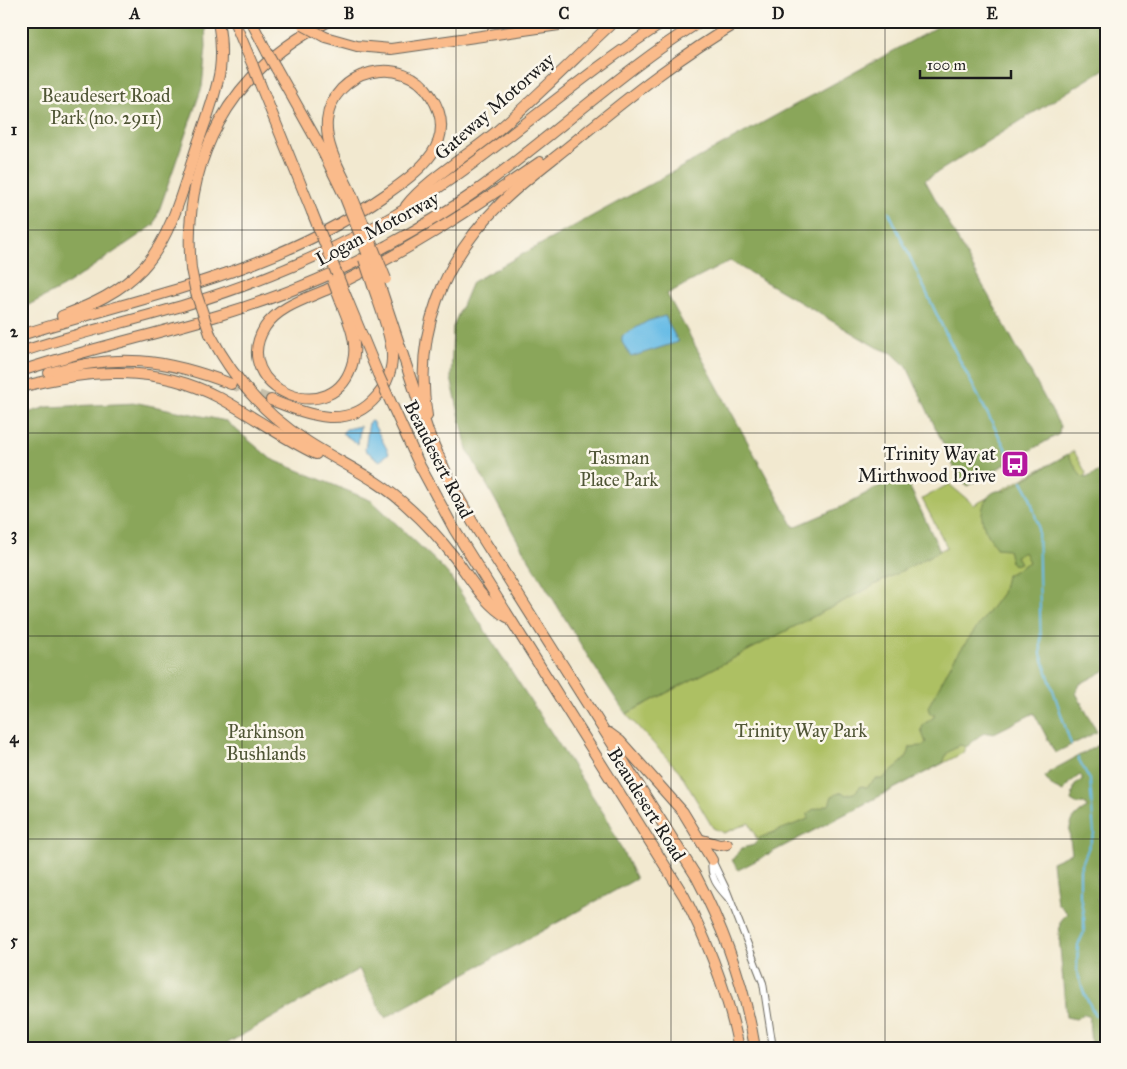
<svg xmlns="http://www.w3.org/2000/svg" width="1127" height="1069" viewBox="0 0 1127 1069" font-family="'IM FELL Great Primer',serif">
<style>
.green{fill:#adc064;stroke:#646e40}
.forest{fill:#8aa65a;stroke:#53613b}
.water{fill:#6bbde6;stroke:#446c81}
.lines{fill:none;stroke-linecap:round;stroke-linejoin:round}
.stream{stroke:#6bbde6;stroke-width:2}
.highway-tunnel{stroke:#c7c0ac;stroke-width:10;stroke-dasharray:10 5;stroke-linecap:butt}
.minor-casing{stroke:#67645b;stroke-width:8}
.highway-casing{stroke:#67645b;stroke-width:12}
.minor{stroke:#fff;stroke-width:6}
.highway{stroke:#fabb8b;stroke-width:10}
.highway-bridge-casing{stroke:#67645b;stroke-width:12;stroke-linecap:butt}
.highway-bridge{stroke:#fabb8b;stroke-width:10}
.grid{fill:none;stroke:#1c1c1c;stroke-width:1;stroke-opacity:0.55}
.labels{text-anchor:middle;stroke-width:5;stroke-linejoin:round;paint-order:stroke}
.park-label{font-size:19px;fill:#4f5535;stroke:#fbf7ec}
.street-label{font-size:19px;fill:#1c1c1c;stroke:#fbf7ec}
.poi-label{font-size:19px;fill:#1c1c1c;stroke:#fbf7ec;text-anchor:end}
.neatline{fill:none;stroke:#1c1c1c;stroke-width:2}
.grid-label{font-size:16px;text-anchor:middle;font-weight:bold;fill:#1c1c1c}
</style>
<rect width="100%" height="100%" fill="#fbf7ec"/>
<filter id="ink" filterUnits="userSpaceOnUse"><feTurbulence type="fractalNoise" baseFrequency=".02" numOctaves="2"/><feDisplacementMap in="SourceGraphic" scale="10" xChannelSelector="R" yChannelSelector="G"/><feConvolveMatrix kernelMatrix="1 2 1 2 8 2 1 2 1" color-interpolation-filters="sRGB"/></filter>
<filter id="wash" filterUnits="userSpaceOnUse"><feTurbulence type="fractalNoise" baseFrequency=".0096" numOctaves="4" result="noise"/><feDisplacementMap in="SourceGraphic" scale="20" xChannelSelector="R" yChannelSelector="G"/><feGaussianBlur stdDeviation="1.12" result="paint"/><feColorMatrix in="noise" values="0 0 0 0 0 0 0 0 0 0 0 0 0 0 0 0 0 1.4 0 .05"/><feComposite in="paint" operator="in"/></filter>
<g filter="url(#wash)">
<rect width="100%" height="100%" fill="#f2e9d0"/>
<!-- green -->
<path class="green" d="M1074 451 1086 473 963 753 765 855 749 823 724 833 713 828 679 771 626 714 947 547 922 499 949 484 974 505Z"/>
<!-- forest -->
<g class="forest">
<path d="M21 21H205L206 47 202 87 154 225 63 287 21 309Z"/>
<path d="M948 21H1106V68L925 180 1060 426 1059 434 967 486 960 480 907 367 892 353 876 347 730 261 667 294 794 527 841 507 898 476 906 479 940 551 626 714 592 663 519 543 467 449 451 378 453 327 472 282Z"/>
<path d="M138 403 226 421 271 459 372 501 440 565 449 575 606 817 636 879 385 1018 359 969 219 1048H21V415L47 407Z"/>
<path d="M1068 454 1081 476 1086 478 1106 468V670L1080 684 1076 693 1097 732 1055 753 1034 713 992 734C981 729 975 742 966 747L960 745 947 753 943 763 738 870 732 860 742 848 754 845 759 838 808 819V814L812 810 829 805 832 796 842 792 846 795 854 793 861 786 867 787 875 779H883C892 767 908 763 910 747L922 746 926 743 921 730 924 724 934 717V714H930L928 707 954 659 1002 593 1006 576 1029 562 1024 552 1016 556 1020 563 1015 565 1011 563 1008 549 996 548C992 540 985 532 983 523 979 509 987 487 1005 491Z"/>
<path d="M1102 743 1106 750V840L1104 845 1106 870 1098 872 1097 882 1100 887 1106 886V892L1097 899 1100 906 1106 901V1048H1090C1092 1037 1088 1028 1090 1017L1083 1014 1076 1019 1066 1017 1059 936 1060 922 1067 913 1057 903 1052 862 1072 853C1069 832 1065 820 1087 808L1085 804H1076L1071 801 1075 784 1082 780V777L1080 775 1069 783 1063 792 1053 787 1045 777 1049 772Z"/>
</g>
<!-- water -->
<g class="water">
<path d="M665 316 678 342 631 357 622 342V336L648 321Z"/>
<path d="M372 421 389 453 380 461 365 450 369 422Z"/>
<path d="M360 426 358 444 342 433 346 429Z"/>
</g>
<g class="lines">
<!-- stream -->
<g class="stream">
<path d="M889 212 943 328 1011 459"/>
<path d="M1022 481 1029 494 1038 525 1041 654 1071 744"/>
<path d="M1078 758 1090 780 1094 834 1080 869V896L1084 918V932L1078 945 1077 971 1084 993 1095 1015"/>
<path d="M1099 1023 1105 1048"/>
</g>
</g>
</g>
<g filter="url(#ink)">
<g class="lines">
<!-- highway-tunnel -->
<path class="highway-tunnel" d="M231 384 271 400"/>
<defs>
<g id="minor">
<path d="M712 860 727 891 763 983 773 1048"/>
<path d="M712 860C709 877 718 887 728 898"/>
</g>
<g id="highway">
<path d="M234 21 253 66"/>
<path d="M251 21 267 52"/>
<path d="M325 37 357 46 391 49 587 21"/>
<path d="M276 68 322 150 344 195"/>
<path d="M260 84 312 212"/>
<path d="M406 206C426 180 470 154 497 131 536 98 572 61 609 26"/>
<path d="M191 269C181 160 230 70 329 21"/>
<path d="M379 283 429 434 451 484 473 523 696 876C725 931 745 987 755 1048"/>
<path d="M347 299 378 374"/>
<path d="M341 302C348 320 358 341 353 361 336 434 227 388 265 327 278 307 305 299 326 290 402 255 471 210 540 162"/>
<path d="M62 316C93 304 120 292 143 268 173 235 184 184 198 143 206 120 216 95 220 70 222 54 221 37 218 21"/>
<path d="M210 334C233 379 265 415 308 442 342 464 379 479 409 508 426 523 441 540 455 558 471 579 484 604 507 617"/>
<path d="M21 335C150 294 272 274 385 195 418 172 461 142 431 96 404 52 332 69 327 121 325 146 340 170 350 191"/>
<path d="M21 352C76 333 133 321 188 304 253 285 316 258 376 226 481 169 565 84 666 21"/>
<path d="M21 371C87 349 154 335 220 315 279 297 335 275 388 245 418 229 447 212 475 192 552 137 621 71 701 21"/>
<path d="M49 373C115 352 167 359 231 384"/>
<path d="M21 387C89 369 156 364 220 398 253 416 282 438 316 454"/>
<path d="M387 394 420 466 454 529 684 896C709 944 728 994 739 1048"/>
<path d="M271 400C307 414 347 432 377 396 387 385 393 368 392 353 390 331 380 307 373 286"/>
<path d="M427 416C413 334 443 260 501 203 525 179 554 159 580 137 631 95 683 54 740 21"/>
<path d="M609 733 620 741 683 812 712 860"/>
<path d="M702 840 720 845 727 844"/>
</g>
</defs>
<!-- minor casing -->
<use href="#minor" class="minor-casing"/>
<!-- highway casing -->
<use href="#highway" class="highway-casing"/>
<!-- minor -->
<use href="#minor" class="minor"/>
<!-- highway -->
<use href="#highway" class="highway"/>
<defs>
<g id="highway-bridge">
<path d="M303 25 325 37"/>
<path d="M267 52 276 68"/>
<path d="M253 66 260 84"/>
<path d="M350 191 386 279"/>
<path d="M344 195 379 283"/>
<path d="M312 212 347 299"/>
<path d="M364 259 373 286"/>
<path d="M191 269 196 293 210 334"/>
<path d="M333 281 341 302"/>
<path d="M378 374 387 394"/>
</g>
</defs>
<!-- highway-bridge casing -->
<use href="#highway-bridge" class="highway-bridge-casing"/>
<!-- highway-bridge -->
<use href="#highway-bridge" class="highway-bridge"/>
</g>
</g>
<!-- grid -->
<path class="grid" d="M242 21V1048M456 21V1048M671 21V1048M885 21V1048M21 230H1106M21 433H1106M21 636H1106M21 839H1106"/>
<!-- icons -->
<defs>
<symbol id="bus-square" viewBox="-11 -11 22 22"><rect x="-9" y="-9" width="18" height="18" rx="4" fill="#b5179e" stroke="#fbf7ec"/><path d="M-5-6H5V4H4V6H2V4H-2V6H-4V4H-5ZM-3.5-4V0h7V-4ZM-3.5 1.2v1.5H-2V1.2ZM2 1.2v1.5H3.5V1.2Z" fill="#fff"/></symbol>
</defs>
<g fill-rule="evenodd">
<use href="#bus-square" x="999" y="448" width="32" height="32"/>
</g>
<g class="labels">
<!-- park labels -->
<g class="park-label">
<text x="106" y="102">Beaudesert Road<tspan x="106" dy="22">Park (no. 2911)</tspan></text>
<text x="619" y="464">Tasman<tspan x="619" dy="22">Place Park</tspan></text>
<text x="801" y="737">Trinity Way Park</text>
<text x="266" y="738">Parkinson<tspan x="266" dy="22">Bushlands</tspan></text>
</g>
<!-- street labels -->
<g class="street-label">
<text transform="translate(494 106) rotate(-41)" y="7">Gateway Motorway</text>
<text transform="translate(377 228) rotate(-28)" y="7">Logan Motorway</text>
<text transform="translate(439 459) rotate(63)" y="7">Beaudesert Road</text>
<text transform="translate(647 804) rotate(58)" y="7">Beaudesert Road</text>
</g>
<!-- poi labels -->
<g class="poi-label">
<text x="996" y="460">Trinity Way at<tspan x="996" dy="22">Mirthwood Drive</tspan></text>
</g>
</g>
<!-- margin -->
<rect width="1127" height="1069" fill="none" stroke="#fbf7ec" stroke-width="55"/>
<!-- scale -->
<path d="M920 70v8h91v-8" fill="none" stroke="#1c1c1c" stroke-width="2.5"/>
<text x="927" y="70" font-size="15" fill="#1c1c1c" stroke="#fbf7ec" stroke-width="4" paint-order="stroke">100 m</text>
<rect x="28" y="28" width="1072" height="1014" class="neatline"/>
<g class="grid-label">
<text x="135" y="19">A</text>
<text x="349" y="19">B</text>
<text x="564" y="19">C</text>
<text x="778" y="19">D</text>
<text x="992" y="19">E</text>
<text x="14" y="135">1</text>
<text x="14" y="337">2</text>
<text x="14" y="540">3</text>
<text x="14" y="743">4</text>
<text x="14" y="946">5</text>
</g>
</svg>
